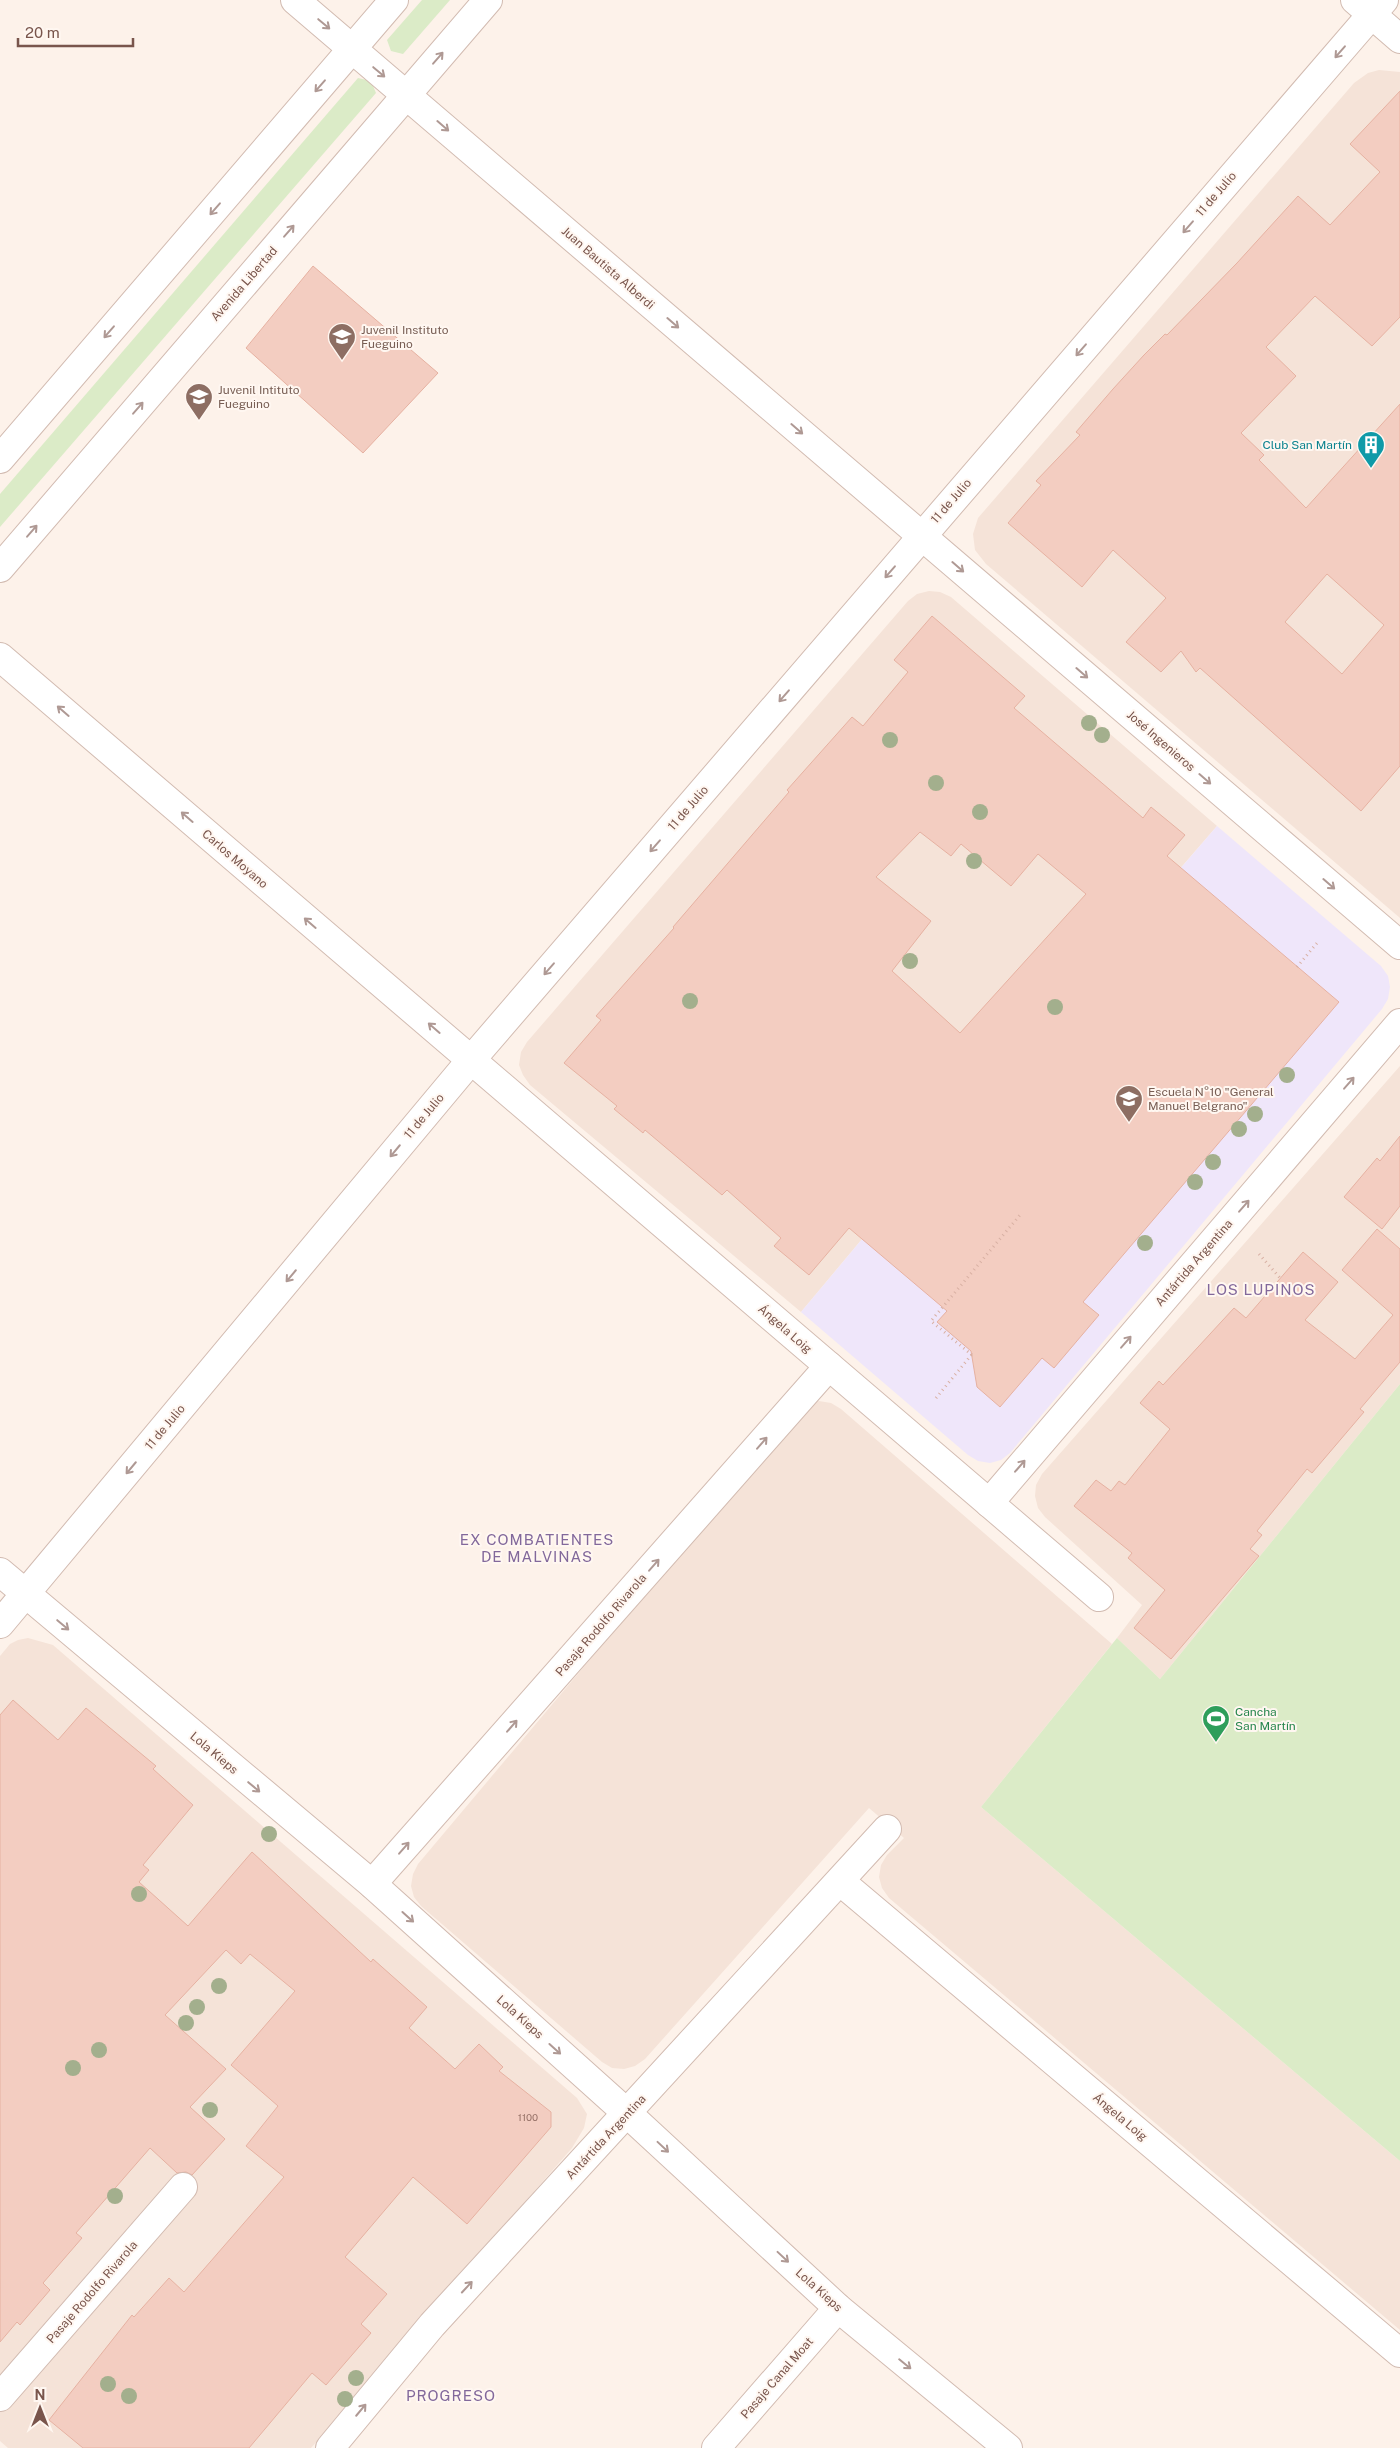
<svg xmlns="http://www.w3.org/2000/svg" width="1400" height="2448" viewBox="0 0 1400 2448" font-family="'Public Sans',sans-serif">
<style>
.residential{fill:#f5e3d8}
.education{fill:#efe6fa}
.green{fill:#dbebc7}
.building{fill:#f3cdc1;stroke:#e6b1a1;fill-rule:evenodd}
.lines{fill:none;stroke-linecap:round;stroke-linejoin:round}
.minor-casing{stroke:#d2bbb1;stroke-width:30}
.tertiary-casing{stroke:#d2bbb1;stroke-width:30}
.path{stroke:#d8b0a3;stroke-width:3;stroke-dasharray:1 4;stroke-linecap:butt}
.minor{stroke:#fff;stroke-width:28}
.tertiary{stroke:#fff;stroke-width:28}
.tree{fill:#a3af8d}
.oneway{stroke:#af9994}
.labels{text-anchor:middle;stroke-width:4;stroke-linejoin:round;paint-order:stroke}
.number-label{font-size:10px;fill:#987369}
.street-label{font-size:12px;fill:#79554c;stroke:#fff7f1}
.education-label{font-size:12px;fill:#785e54;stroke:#fff7f1;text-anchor:start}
.culture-label{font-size:12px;fill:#0d838f;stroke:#fff7f1;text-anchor:end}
.leisure-label{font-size:12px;fill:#27864d;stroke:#fff7f1;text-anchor:start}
.quarter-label{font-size:15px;letter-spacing:1px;fill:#82689b;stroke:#fff7f1}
</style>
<rect width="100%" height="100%" fill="#fdf2ea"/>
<!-- residential -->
<g class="residential">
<path d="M1379 70 1400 72V918L986 564 975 550 973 534 978 518 1354 83 1368 73Z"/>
<path d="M929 591 940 592 951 597 1217 826 944 1141 801 1312 530 1085 523 1075 519 1065 521 1052 527 1042 908 601 917 594Z"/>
<path d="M1400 1066V1384L1160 1679 1117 1638 1142 1605 1045 1517 1038 1508 1035 1496 1036 1485 1042 1474Z"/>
<path d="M819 1401 831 1403 841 1409 1112 1644 981 1807 1400 2161V2330L889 1898 882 1888 879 1877 881 1865 887 1855 904 1838 869 1808 645 2059 635 2066 624 2069 612 2068 602 2062 421 1906 414 1897 411 1886 413 1874 418 1864 798 1412 808 1404Z"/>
<path d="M28 1638 53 1645 577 2098 587 2114 584 2128 572 2148 311 2448H8L0 2441V1656L10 1644 18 1640Z"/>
</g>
<!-- education -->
<path class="education" d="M1217 826 1381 966 1388 976 1390 987 1388 999 1382 1009 1010 1453 1001 1460 990 1463 978 1461 968 1455 801 1312 925 1164Z"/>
<!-- green -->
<g class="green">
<path d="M422 0H450L403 54 391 51 387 40Z"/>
<path d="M358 78 371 81 376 93 0 527V494Z"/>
<path d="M1400 1384V2161L981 1807 1117 1638 1160 1679Z"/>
</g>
<!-- building -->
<g class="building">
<path d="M1400 91V317L1372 346 1315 296 1266 347 1296 376 1241 433 1264 455 1259 460 1306 508 1400 404V766L1361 811 1200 668 1196 672 1181 651 1161 672 1126 642 1166 598 1113 550 1082 587 1008 523 1041 485 1036 481 1080 435 1076 432 1113 389 1144 355 1165 334 1167 335 1237 263 1298 196 1330 225 1380 172 1350 144ZM1327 574 1384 625 1342 674 1285 622Z"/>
<path d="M313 266 438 373 363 453 246 348Z"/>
<path d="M932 616 1025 696 1014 708 1143 818 1151 807 1185 835 1167 856 1339 1002 1083 1302 1099 1315 1054 1368 1042 1358 1000 1407 977 1387 971 1351 937 1322 947 1311 849 1228 809 1275 774 1246 781 1238 727 1190 722 1195 645 1130 643 1133 614 1109 617 1106 564 1063 601 1020 596 1016 674 928 673 927 789 792 787 790 852 717 863 726 908 672 894 660ZM920 832 951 856 961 844 1011 886 1038 854 1086 894 960 1033 892 971 931 921 876 877Z"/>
<path d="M1400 1136V1206L1382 1229 1344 1197 1377 1158 1380 1161Z"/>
<path d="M1377 1229 1400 1249V1362L1360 1409 1364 1412 1312 1473 1307 1469 1257 1531 1262 1535 1250 1549 1259 1556 1171 1659 1134 1628 1165 1590 1128 1558 1132 1553 1074 1506 1096 1480 1111 1491 1119 1481 1125 1485 1170 1429 1140 1403 1159 1381 1163 1385 1234 1308 1246 1318 1303 1252 1338 1282 1305 1320 1355 1359 1393 1315 1342 1270Z"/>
<path d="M13 1700 58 1740 86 1708 156 1766 153 1769 193 1805 143 1865 149 1870 139 1882 188 1926 252 1852 371 1962 373 1959 427 2007 409 2028 455 2069 479 2044 503 2067 499 2071 551 2112V2127L467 2224 413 2177 345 2257 387 2294 361 2324 371 2333 326 2385 312 2373 249 2448H83L49 2420 132 2315 134 2317 169 2278 184 2292 284 2177 246 2146 278 2106 231 2065 295 1991 250 1954 241 1964 226 1950 165 2015 226 2069 190 2107 225 2139 192 2175 186 2172 177 2173 150 2148 76 2233 82 2238 43 2283 50 2290 20 2325 17 2322 0 2342V1715Z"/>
</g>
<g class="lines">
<defs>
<g id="minor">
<path d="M295 0 1400 945"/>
<path d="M0 657 1099 1597"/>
<path d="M989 1503 1400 1023"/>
<path d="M0 1572 372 1884 628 2114 838 2308 1008 2448"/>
<path d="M0 1624 471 1060 1384 0"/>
<path d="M841 1882 1400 2353"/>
<path d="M372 1884 829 1366"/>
<path d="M0 2397 183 2187"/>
<path d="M330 2448 432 2325 887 1829"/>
<path d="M716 2448 838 2308"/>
</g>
<g id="tertiary">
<path d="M1355 0 1400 39"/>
<path d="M0 459 394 0"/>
<path d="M0 568 488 0"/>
</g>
</defs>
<!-- minor casing -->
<use href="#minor" class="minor-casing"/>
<!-- tertiary casing -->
<use href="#tertiary" class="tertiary-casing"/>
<!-- path -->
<g class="path">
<path d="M1297 967 1317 943"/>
<path d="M1259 1254 1280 1278"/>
<path d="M972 1355 931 1321 1020 1215"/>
<path d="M936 1398 973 1353"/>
</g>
<!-- minor -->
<use href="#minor" class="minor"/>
<!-- tertiary -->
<use href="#tertiary" class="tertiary"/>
</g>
<!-- trees -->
<g class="tree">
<circle cx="1089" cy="723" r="8"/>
<circle cx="1102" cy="735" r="8"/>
<circle cx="890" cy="740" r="8"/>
<circle cx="936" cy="783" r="8"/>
<circle cx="980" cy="812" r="8"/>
<circle cx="974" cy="861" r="8"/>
<circle cx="910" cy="961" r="8"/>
<circle cx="690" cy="1001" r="8"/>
<circle cx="1055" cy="1007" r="8"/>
<circle cx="1287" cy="1075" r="8"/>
<circle cx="1255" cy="1114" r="8"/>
<circle cx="1239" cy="1129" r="8"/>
<circle cx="1213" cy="1162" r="8"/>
<circle cx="1195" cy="1182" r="8"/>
<circle cx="1145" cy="1243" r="8"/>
<circle cx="269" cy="1834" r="8"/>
<circle cx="139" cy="1894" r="8"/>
<circle cx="219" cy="1986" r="8"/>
<circle cx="197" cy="2007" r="8"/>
<circle cx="186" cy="2023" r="8"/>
<circle cx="99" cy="2050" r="8"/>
<circle cx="73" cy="2068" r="8"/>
<circle cx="210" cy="2110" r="8"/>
<circle cx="115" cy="2196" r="8"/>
<circle cx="356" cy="2378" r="8"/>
<circle cx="108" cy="2384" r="8"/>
<circle cx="129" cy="2396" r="8"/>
<circle cx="345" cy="2399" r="8"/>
</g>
<!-- one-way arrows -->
<defs><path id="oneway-shaft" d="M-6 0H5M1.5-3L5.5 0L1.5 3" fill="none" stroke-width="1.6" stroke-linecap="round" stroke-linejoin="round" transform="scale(1.25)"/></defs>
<g class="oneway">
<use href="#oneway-shaft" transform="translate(324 24) rotate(40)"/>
<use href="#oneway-shaft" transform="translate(1340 52) rotate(131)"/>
<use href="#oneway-shaft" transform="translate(438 58) rotate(-49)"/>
<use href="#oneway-shaft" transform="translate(379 72) rotate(40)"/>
<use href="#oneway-shaft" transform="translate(320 86) rotate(131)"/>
<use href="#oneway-shaft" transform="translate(443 126) rotate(41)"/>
<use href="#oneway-shaft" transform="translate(215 209) rotate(131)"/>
<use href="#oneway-shaft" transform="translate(1188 227) rotate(131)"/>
<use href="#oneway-shaft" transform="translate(289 231) rotate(-49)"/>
<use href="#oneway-shaft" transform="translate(673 323) rotate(41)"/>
<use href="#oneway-shaft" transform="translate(109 332) rotate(131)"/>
<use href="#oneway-shaft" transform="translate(1081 350) rotate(131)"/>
<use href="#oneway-shaft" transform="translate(138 408) rotate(-49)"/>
<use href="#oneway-shaft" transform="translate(797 429) rotate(41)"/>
<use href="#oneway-shaft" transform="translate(32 531) rotate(-49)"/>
<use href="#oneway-shaft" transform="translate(958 567) rotate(41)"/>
<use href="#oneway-shaft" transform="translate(890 572) rotate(131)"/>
<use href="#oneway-shaft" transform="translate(1082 673) rotate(41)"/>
<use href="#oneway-shaft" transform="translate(784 696) rotate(131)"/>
<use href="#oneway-shaft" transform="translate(63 711) rotate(-139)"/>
<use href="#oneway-shaft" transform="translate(1205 779) rotate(41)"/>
<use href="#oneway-shaft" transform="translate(187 817) rotate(-139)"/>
<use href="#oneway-shaft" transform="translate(655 846) rotate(131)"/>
<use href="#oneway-shaft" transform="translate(1329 884) rotate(41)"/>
<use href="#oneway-shaft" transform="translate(310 923) rotate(-139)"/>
<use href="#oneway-shaft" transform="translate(549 969) rotate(131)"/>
<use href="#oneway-shaft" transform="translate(434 1028) rotate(-139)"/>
<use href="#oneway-shaft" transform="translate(1349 1083) rotate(-49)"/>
<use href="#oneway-shaft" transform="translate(395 1151) rotate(130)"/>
<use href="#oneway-shaft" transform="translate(1244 1206) rotate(-49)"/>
<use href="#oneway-shaft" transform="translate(291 1276) rotate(130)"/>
<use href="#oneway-shaft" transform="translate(1126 1342) rotate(-49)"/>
<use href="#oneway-shaft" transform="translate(762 1443) rotate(-49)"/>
<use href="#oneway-shaft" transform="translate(1020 1466) rotate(-49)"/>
<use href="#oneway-shaft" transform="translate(131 1468) rotate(130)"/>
<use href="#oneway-shaft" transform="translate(654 1565) rotate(-49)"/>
<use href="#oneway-shaft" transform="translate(63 1625) rotate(40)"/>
<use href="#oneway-shaft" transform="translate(512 1726) rotate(-49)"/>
<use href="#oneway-shaft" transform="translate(254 1787) rotate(40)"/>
<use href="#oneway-shaft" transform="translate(404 1848) rotate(-49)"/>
<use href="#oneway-shaft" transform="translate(408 1917) rotate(42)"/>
<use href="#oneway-shaft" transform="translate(555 2049) rotate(42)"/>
<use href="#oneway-shaft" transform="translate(663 2147) rotate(43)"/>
<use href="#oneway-shaft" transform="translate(783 2257) rotate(43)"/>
<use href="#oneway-shaft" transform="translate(467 2287) rotate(-47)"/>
<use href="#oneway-shaft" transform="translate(905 2364) rotate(39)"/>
<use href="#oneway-shaft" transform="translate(361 2410) rotate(-50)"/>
</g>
<!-- icons -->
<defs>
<symbol id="school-pin" viewBox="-11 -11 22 30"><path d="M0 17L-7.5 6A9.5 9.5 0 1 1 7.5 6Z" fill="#8d6e63" stroke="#fff7f1"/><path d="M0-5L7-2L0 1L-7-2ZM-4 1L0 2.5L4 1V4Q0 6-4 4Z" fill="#fff"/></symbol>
<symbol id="university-pin" viewBox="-11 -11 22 30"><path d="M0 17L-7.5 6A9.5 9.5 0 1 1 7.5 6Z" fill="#8d6e63" stroke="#fff7f1"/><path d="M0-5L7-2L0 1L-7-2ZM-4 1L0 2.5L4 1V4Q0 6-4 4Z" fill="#fff"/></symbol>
<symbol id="building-pin" viewBox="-11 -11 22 30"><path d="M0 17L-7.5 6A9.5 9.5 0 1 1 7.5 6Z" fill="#0f9aa8" stroke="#fff7f1"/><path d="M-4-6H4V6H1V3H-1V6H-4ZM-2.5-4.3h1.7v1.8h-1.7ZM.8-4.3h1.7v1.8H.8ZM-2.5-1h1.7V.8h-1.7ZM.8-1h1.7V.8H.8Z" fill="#fff"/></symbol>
<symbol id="stadium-pin" viewBox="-11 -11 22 30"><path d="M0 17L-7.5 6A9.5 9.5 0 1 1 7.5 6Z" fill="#2e9e5b" stroke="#fff7f1"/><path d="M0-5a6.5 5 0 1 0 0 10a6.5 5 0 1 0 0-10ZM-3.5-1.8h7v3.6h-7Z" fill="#fff"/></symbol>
</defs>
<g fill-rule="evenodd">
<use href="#school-pin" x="326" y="321" width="32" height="43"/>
<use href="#university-pin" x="183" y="381" width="32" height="43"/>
<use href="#building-pin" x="1355" y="429" width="32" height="43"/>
<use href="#school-pin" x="1113" y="1083" width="32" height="43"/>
<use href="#stadium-pin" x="1200" y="1703" width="32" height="43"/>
</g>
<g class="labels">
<!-- number labels -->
<g class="number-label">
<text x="528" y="2121">1100</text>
</g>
<!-- street labels -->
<g class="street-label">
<text transform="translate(1216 194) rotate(-49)" y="4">11 de Julio</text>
<text transform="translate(608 268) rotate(41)" y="4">Juan Bautista Alberdi</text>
<text transform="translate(244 284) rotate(-49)" y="4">Avenida Libertad</text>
<text transform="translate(951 501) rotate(-49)" y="4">11 de Julio</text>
<text transform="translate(1161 741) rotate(41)" y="4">José Ingenieros</text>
<text transform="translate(688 808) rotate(-49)" y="4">11 de Julio</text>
<text transform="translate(235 859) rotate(41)" y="4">Carlos Moyano</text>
<text transform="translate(424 1116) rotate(-50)" y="4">11 de Julio</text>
<text transform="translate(1194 1263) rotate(-49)" y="4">Antártida Argentina</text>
<text transform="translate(785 1329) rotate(41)" y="4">Ángela Loig</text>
<text transform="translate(165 1427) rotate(-50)" y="4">11 de Julio</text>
<text transform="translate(601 1625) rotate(-49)" y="4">Pasaje Rodolfo Rivarola</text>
<text transform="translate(214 1753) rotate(40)" y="4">Lola Kieps</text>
<text transform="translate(520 2017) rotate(42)" y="4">Lola Kieps</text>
<text transform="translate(1120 2117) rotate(40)" y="4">Ángela Loig</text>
<text transform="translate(606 2137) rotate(-47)" y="4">Antártida Argentina</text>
<text transform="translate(819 2290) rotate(42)" y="4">Lola Kieps</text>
<text transform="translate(92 2292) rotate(-49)" y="4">Pasaje Rodolfo Rivarola</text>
<text transform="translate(777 2378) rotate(-49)" y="4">Pasaje Canal Moat</text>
</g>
<!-- education labels -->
<g class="education-label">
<text x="361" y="334">Juvenil Instituto<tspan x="361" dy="14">Fueguino</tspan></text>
<text x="218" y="394">Juvenil Intituto<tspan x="218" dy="14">Fueguino</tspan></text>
<text x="1148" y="1096">Escuela N°10 "General<tspan x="1148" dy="14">Manuel Belgrano"</tspan></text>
</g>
<!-- culture labels -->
<g class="culture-label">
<text x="1352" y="449">Club San Martín</text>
</g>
<!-- leisure labels -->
<g class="leisure-label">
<text x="1235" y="1716">Cancha<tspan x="1235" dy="14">San Martín</tspan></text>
</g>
<!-- quarter labels -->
<g class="quarter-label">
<text x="1261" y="1295">LOS LUPINOS</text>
<text x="537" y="1545">EX COMBATIENTES<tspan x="537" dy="17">DE MALVINAS</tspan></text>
<text x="451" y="2401">PROGRESO</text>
</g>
</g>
<!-- north arrow -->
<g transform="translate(40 2408)" stroke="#fff7f1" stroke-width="4" paint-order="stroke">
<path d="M0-4L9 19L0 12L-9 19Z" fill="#79554c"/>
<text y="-8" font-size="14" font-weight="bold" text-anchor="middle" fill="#79554c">N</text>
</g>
<!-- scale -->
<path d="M18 38v8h115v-8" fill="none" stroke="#79554c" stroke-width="2.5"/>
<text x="25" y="38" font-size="15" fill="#79554c" stroke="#fff7f1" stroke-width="4" paint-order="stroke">20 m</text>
</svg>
